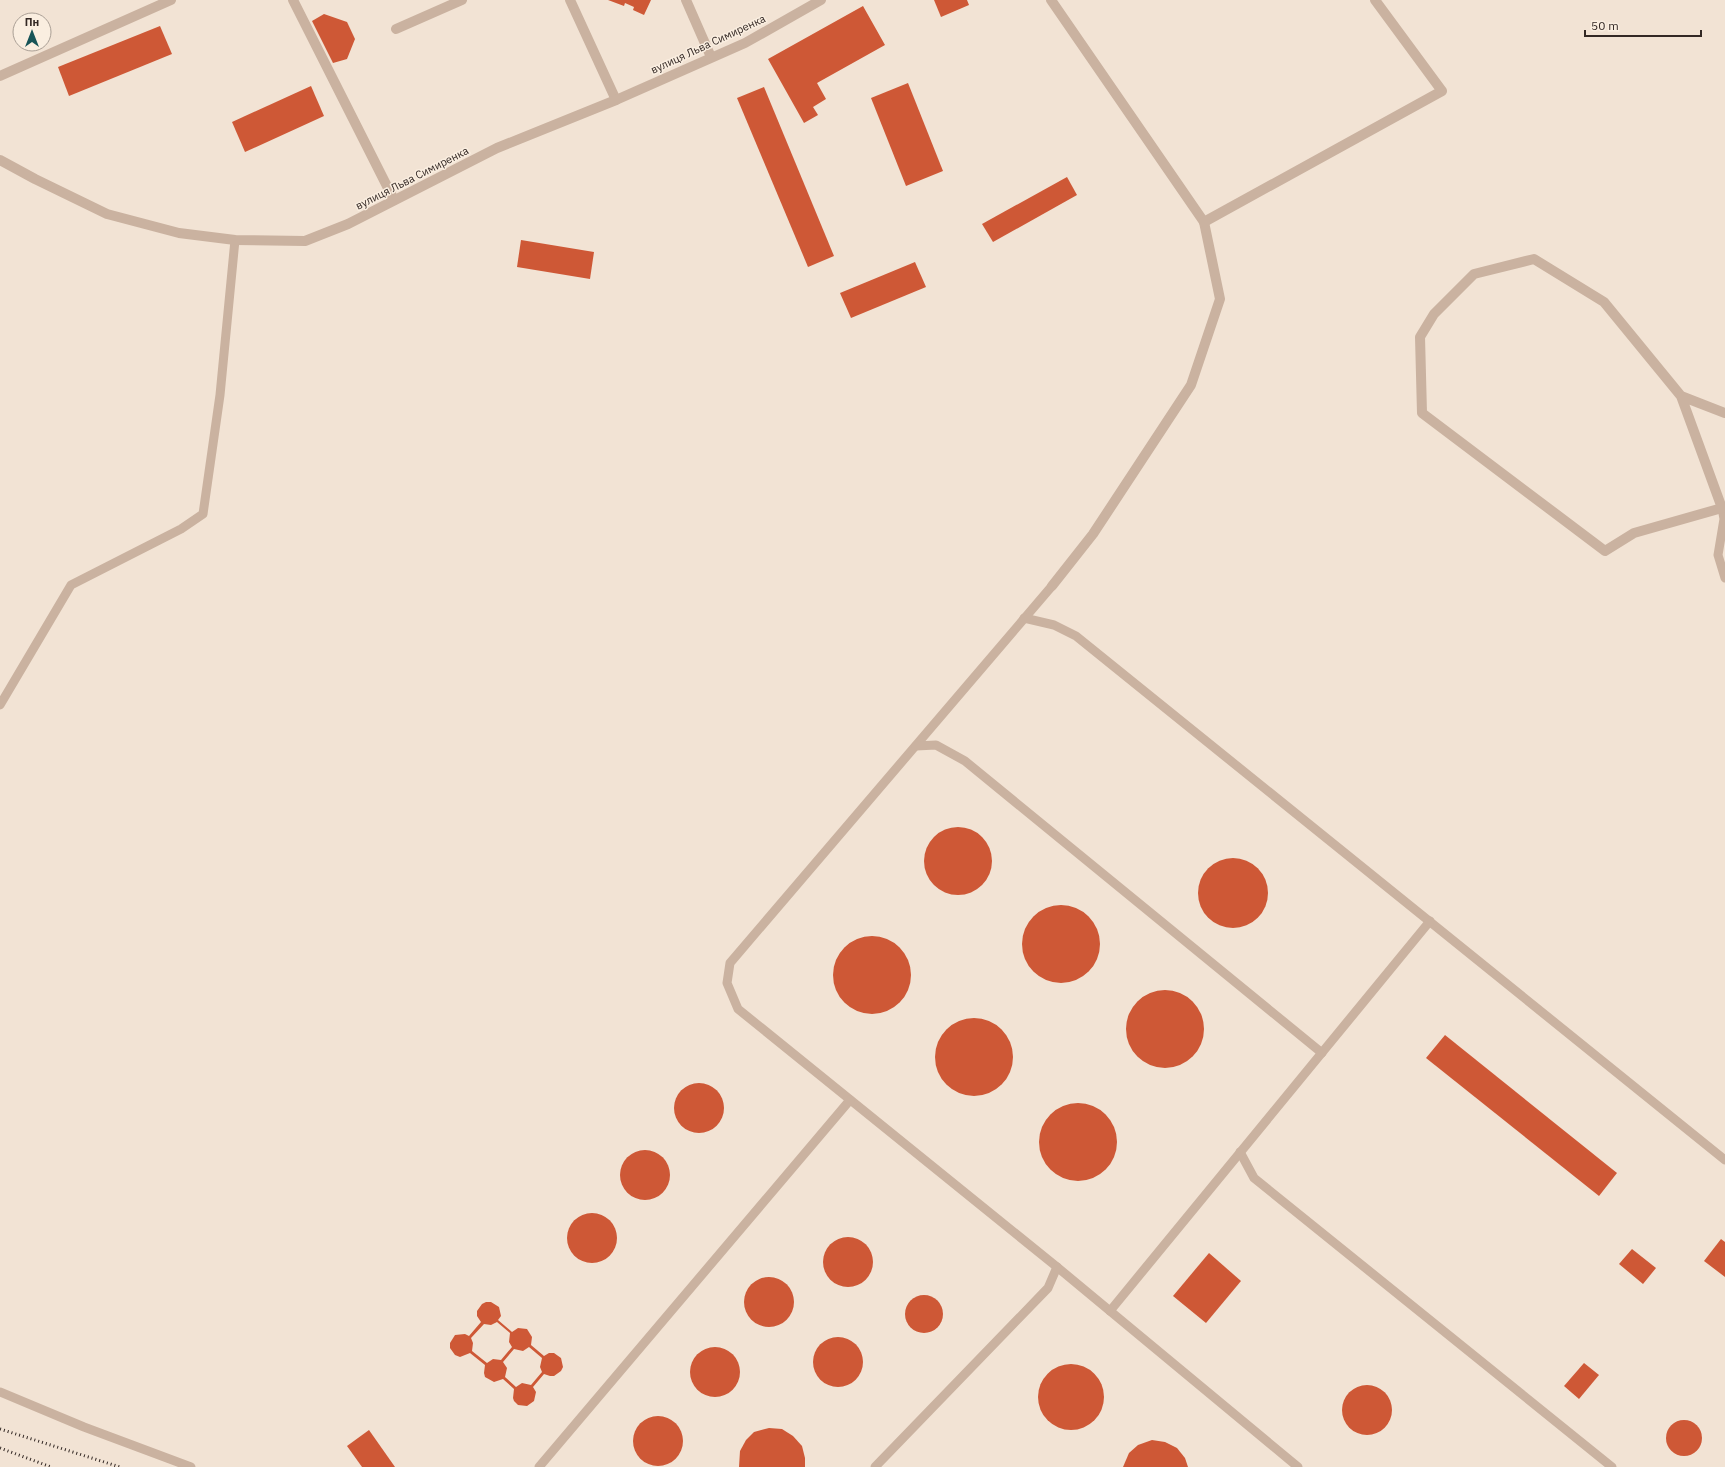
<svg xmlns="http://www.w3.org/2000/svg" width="1725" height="1467" viewBox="0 0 1725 1467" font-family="'IBM Plex Sans',sans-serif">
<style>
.building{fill:#ce5836;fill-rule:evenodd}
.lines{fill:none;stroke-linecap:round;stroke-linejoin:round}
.lane{stroke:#cab2a0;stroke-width:9}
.street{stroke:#cab2a0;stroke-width:10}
.rail{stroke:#332824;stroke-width:3;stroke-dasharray:1 3;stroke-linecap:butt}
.labels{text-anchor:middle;stroke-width:3;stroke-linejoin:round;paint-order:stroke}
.street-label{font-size:11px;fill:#332824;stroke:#faeee0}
</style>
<rect width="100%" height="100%" fill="#f2e3d4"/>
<!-- building -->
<g class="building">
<path d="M608 0H651L644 15 633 10 634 7 625 3 624 6Z"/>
<path d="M934 0H967L969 5 941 17Z"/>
<path d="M863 6 885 45 817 83 826 99 813 107 818 115 804 123 768 59Z"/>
<path d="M324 14 347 22 355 39 347 59 333 63 312 21Z"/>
<path d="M160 26 172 54 69 96 58 67Z"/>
<path d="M908 83 943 171 906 186 871 98Z"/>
<path d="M311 86 324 116 245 152 232 122Z"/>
<path d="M764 87 834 256 808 267 737 98Z"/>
<path d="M1067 177 1077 195 993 242 982 224Z"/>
<path d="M521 240 594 252 590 279 517 267Z"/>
<path d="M915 262 926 287 851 318 840 293Z"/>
<circle cx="958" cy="861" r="34"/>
<circle cx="1233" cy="893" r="35"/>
<circle cx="1061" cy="944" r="39"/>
<circle cx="872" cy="975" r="39"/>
<circle cx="1165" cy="1029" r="39"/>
<circle cx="974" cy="1057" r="39"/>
<path d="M1445 1035 1617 1173 1599 1196 1426 1058Z"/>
<circle cx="699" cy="1108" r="25"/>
<circle cx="1078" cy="1142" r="39"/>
<circle cx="645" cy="1175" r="25"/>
<circle cx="592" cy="1238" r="25"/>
<circle cx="848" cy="1262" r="25"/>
<path d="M1721 1239 1725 1242V1277L1704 1261Z"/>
<path d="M1632 1249 1656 1268 1643 1284 1619 1264Z"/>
<path d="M1209 1253 1241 1281 1206 1323 1173 1296Z"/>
<circle cx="769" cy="1302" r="25"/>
<circle cx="924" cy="1314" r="19"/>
<path d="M486 1302H491L499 1307 501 1316 498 1320 512 1332 518 1328 527 1329 532 1337 531 1345 544 1356 549 1353H554L561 1358 563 1367 561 1371 554 1376H550L544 1374 533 1387 536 1392 534 1401 527 1406 518 1405 514 1401 513 1398 514 1389 503 1379 494 1382 485 1377 484 1373 485 1365 470 1353 460 1357 455 1355 450 1348V1343L455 1335 465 1334 469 1336 481 1322 477 1316V1311L482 1304ZM497 1322 510 1333 509 1342 512 1347 501 1360 493 1359 487 1363 472 1351 473 1343 471 1338 484 1324 491 1325ZM529 1347 542 1358 540 1367 542 1372 531 1385 522 1383 516 1387 505 1377 507 1368 503 1362 514 1349 523 1351Z"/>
<circle cx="838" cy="1362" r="25"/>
<circle cx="715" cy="1372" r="25"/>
<path d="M1584 1363 1599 1375 1579 1399 1564 1386Z"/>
<circle cx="1071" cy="1397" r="33"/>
<circle cx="1367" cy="1410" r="25"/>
<circle cx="658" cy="1441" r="25"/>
<circle cx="1684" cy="1438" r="18"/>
<path d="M769 1428 782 1429 793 1436 802 1446 805 1458V1467H739L740 1451 746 1440 754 1432Z"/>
<path d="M369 1430 395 1467H362L347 1446Z"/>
<path d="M1152 1440 1165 1442 1177 1448 1185 1458 1188 1467H1123L1129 1453 1138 1445Z"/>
</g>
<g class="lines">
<!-- lane -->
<g class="lane">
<path d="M1722 508 1724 519 1718 555 1725 578"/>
<path d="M1052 586 730 963 727 983 738 1009 1057 1267 1298 1467"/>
<path d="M1024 618 1054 625 1076 636 1725 1160"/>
<path d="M0 705 71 585 181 529 203 514 220 395 235 240"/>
<path d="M916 746 936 745 965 761 1322 1053"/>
<path d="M1240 1152 1254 1178 1612 1467"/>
<path d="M1110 1311 1430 921"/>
<path d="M0 1392 84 1427 191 1467"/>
<path d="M539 1467 850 1100"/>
<path d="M875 1467 1048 1288 1057 1267"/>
</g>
<!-- street -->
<g class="street">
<path d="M293 0 394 200"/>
<path d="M570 0 616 100"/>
<path d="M686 0 711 57"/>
<path d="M1051 0 1204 222 1220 299 1191 385 1093 534 1052 586"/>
<path d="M396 29 462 0"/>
<path d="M0 76 171 0"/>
<path d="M0 160 35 179 107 214 179 233 235 240 305 241 348 224 497 148 616 100 745 43 821 0"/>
<path d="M1204 222 1442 91 1375 0"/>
<path d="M1681 396 1722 508 1634 533 1605 551 1422 413 1420 337 1434 314 1474 274 1534 259 1604 302 1681 396 1725 413"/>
</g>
<!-- rail -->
<g class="rail">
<path d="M0 1429 120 1467"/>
<path d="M0 1448 51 1467"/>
</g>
</g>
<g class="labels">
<!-- street labels -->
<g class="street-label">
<text transform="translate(708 44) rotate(-25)" y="4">вулиця Льва Симиренка</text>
<text transform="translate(412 178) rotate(-27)" y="4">вулиця Льва Симиренка</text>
</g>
</g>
<!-- north arrow -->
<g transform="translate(32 32)"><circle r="19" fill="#faeee0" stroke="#aa9f95"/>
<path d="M0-3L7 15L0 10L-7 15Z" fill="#175457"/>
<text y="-6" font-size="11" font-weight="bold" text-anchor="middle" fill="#332824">Пн</text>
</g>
<!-- scale -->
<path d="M1585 30v6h116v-6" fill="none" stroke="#332824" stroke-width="2"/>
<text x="1591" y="30" font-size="12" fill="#332824" stroke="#faeee0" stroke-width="3" paint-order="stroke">50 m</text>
</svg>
